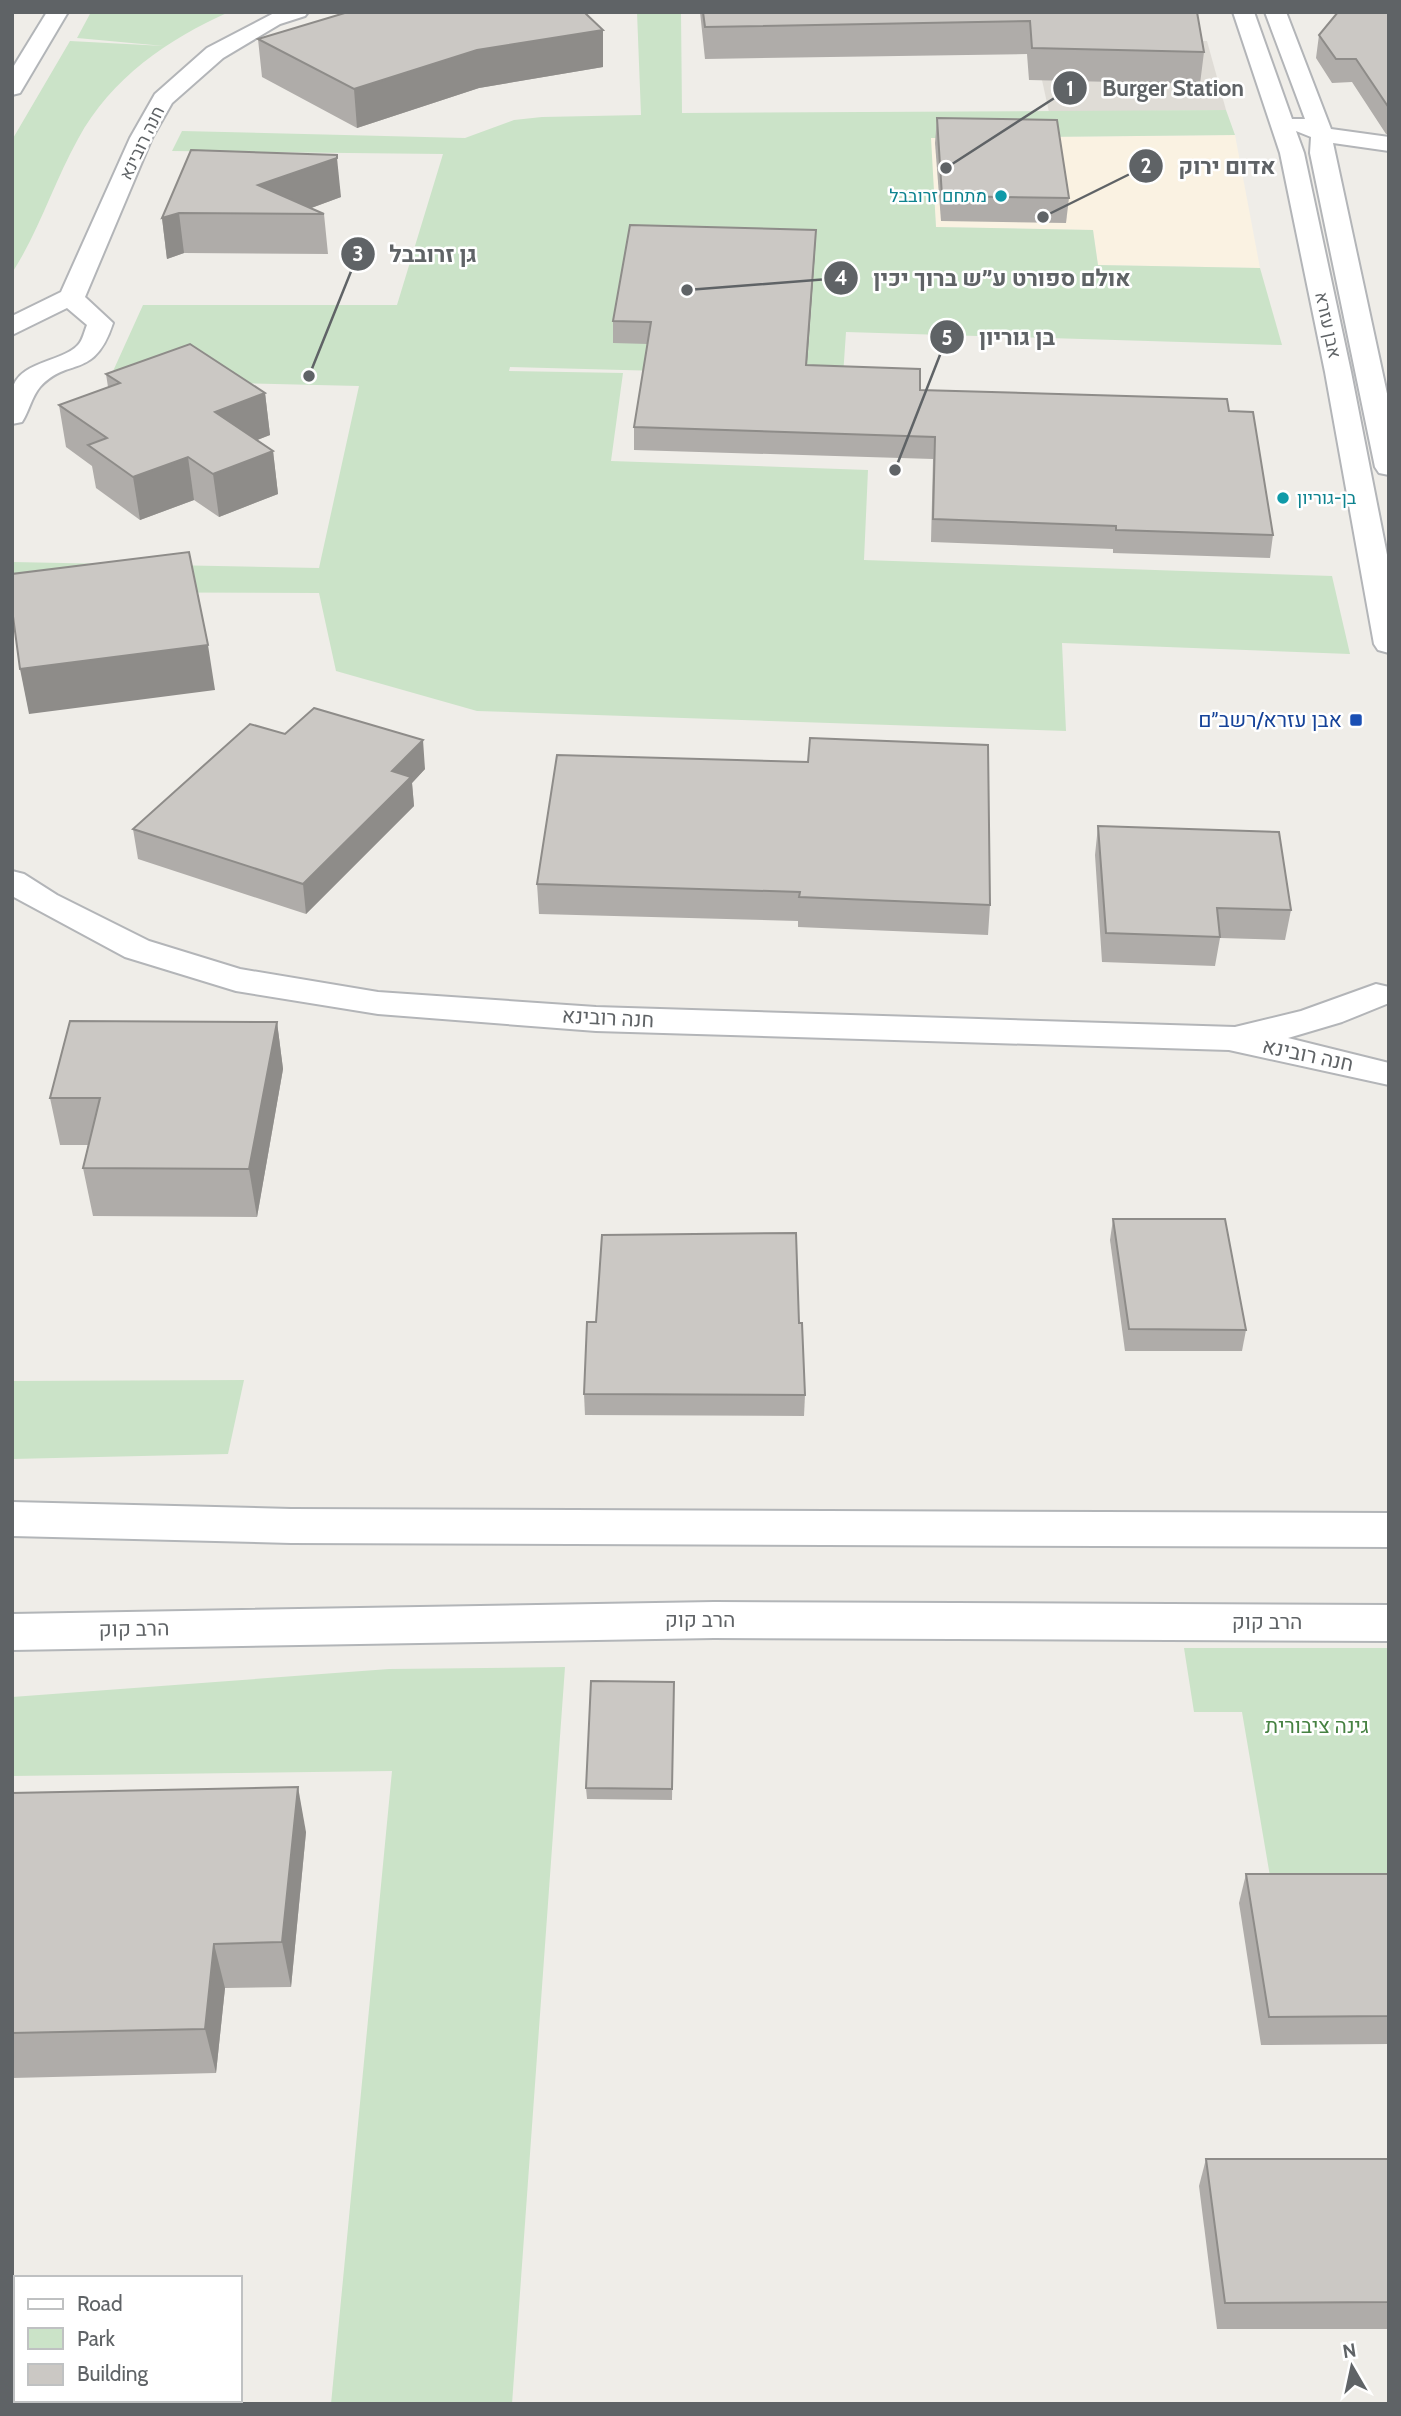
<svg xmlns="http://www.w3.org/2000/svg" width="1401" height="2416" viewBox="0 0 1401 2416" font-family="Cabin,Heebo,sans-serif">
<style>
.commercial{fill:#faf2e2}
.education{fill:#dfdcd6}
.green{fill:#cbe3c8}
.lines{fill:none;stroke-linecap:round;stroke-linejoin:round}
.street-casing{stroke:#b3b5b8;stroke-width:4}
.secondary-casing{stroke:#b2b5b8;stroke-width:4}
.street{fill:#fff;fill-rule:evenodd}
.secondary{fill:#fff;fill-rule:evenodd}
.wall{fill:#afaca9}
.shaded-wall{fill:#8e8c89}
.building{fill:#cbc8c4;stroke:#8e8c89;stroke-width:2}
.culture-dot{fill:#0f9aa8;stroke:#fff;stroke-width:2.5}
.transit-dot{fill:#1a4fb4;stroke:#fff;stroke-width:2.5}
.labels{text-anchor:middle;stroke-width:5;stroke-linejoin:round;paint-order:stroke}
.far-street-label{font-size:18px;fill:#5f6366;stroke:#fff}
.far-culture-label{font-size:18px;fill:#0d838f;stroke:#fff;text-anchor:end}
.transit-label{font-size:21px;fill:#164399;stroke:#fff;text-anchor:end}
.street-label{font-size:21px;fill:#5f6366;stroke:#fff}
.park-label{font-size:21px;fill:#468242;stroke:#fff}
.leader{fill:none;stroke:#5f6366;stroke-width:2.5}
.callout-dot{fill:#5f6366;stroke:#fff;stroke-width:2.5}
.mark-label{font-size:21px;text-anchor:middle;font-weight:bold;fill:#fff}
.callout-label{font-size:23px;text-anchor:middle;font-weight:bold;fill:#5f6366;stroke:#fff;stroke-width:5;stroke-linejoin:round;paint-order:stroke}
</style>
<rect width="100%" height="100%" fill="#efede8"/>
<!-- commercial -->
<path class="commercial" d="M1235 135 1260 268 1098 265 1093 230 936 227 930 138Z"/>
<!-- education -->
<path class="education" d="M1033 39 1207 41 1226 110 1049 112Z"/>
<!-- green -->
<g class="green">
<path d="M91 12H229C168 39 111 78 78 139 54 182 39 231 12 273V140L70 41 164 46 77 38Z"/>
<path d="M637 12H681L682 113 1226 110 1235 135 931 138 936 227 1093 230 1098 265 1260 268 1282 345 846 332 843 376 510 367 509 371 623 373 611 461 868 470 864 560 1332 576 1350 654 1062 643 1066 731 477 711 336 671 319 593 12 592V562L319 568 359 386 109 380 143 305H397L443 154 172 151 182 131 465 138 514 120 542 117 641 115Z"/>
<path d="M244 1380 228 1454 12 1459V1381Z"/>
<path d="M1184 1648H1389V1889L1272 1888 1242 1712H1194Z"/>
<path d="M565 1667 512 2404H331L392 1771 12 1776V1697L389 1669Z"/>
</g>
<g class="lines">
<defs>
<g id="street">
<path d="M276 12H308L305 16 280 24 223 58 172 103 152 138 85 297 113 323C94 381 68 356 40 387 32 396 29 411 22 422L12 424C12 413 11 401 12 391 17 361 61 363 78 345 83 340 84 332 87 325L67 308 12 335V316L61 292 130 138 155 94 207 48Z"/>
<path d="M1233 12H1254L1292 119H1305L1265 12H1286L1331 129 1389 137V151L1333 143 1389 403V475L1379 473 1375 467 1310 153 1311 137 1296 131 1304 153 1351 372 1389 565V653L1378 650 1374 644 1325 372 1280 153Z"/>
<path d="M12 871 24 874 57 895 149 941 240 969 378 992 596 1007 1235 1027 1301 1011 1376 984 1389 987V1003L1342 1022 1288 1038 1389 1063V1085L1229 1050 596 1031 378 1014 236 991 125 957 12 896Z"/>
</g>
<g id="secondary">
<path d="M47 12H68L23 88 20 93 12 95V69Z"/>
<path d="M12 1502 291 1509 1389 1513V1547L291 1543 12 1536Z"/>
<path d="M714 1602 1389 1605V1641L714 1638 12 1650V1614Z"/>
</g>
</defs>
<!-- street casing -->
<use href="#street" class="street-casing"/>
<!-- secondary casing -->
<use href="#secondary" class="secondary-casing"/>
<!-- street -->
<use href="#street" class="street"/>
<!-- secondary -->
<use href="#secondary" class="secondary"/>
</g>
<!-- wall -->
<g class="wall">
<path d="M700 12H1197L1204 52 1200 84 1029 80 1027 54 705 59Z"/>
<path d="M1389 12V135L1386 134 1352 82 1332 83 1316 58 1319 35Z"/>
<path d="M258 39 603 67 479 88 357 128 262 77Z"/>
<path d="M937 118 1069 198 1066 223 941 221 935 143Z"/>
<path d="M191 150 341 197 311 208 324 214 328 254 184 253 167 259 162 218Z"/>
<path d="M815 251 807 366 920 390 1229 411 1273 535 1270 558 1113 553V549L931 542 933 459 634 450V427L648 344 613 343V321Z"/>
<path d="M106 374 265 393 270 435 257 440 273 451 278 494 219 517 194 500 140 520 96 488 92 466 66 447 59 405 108 387Z"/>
<path d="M285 734 425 769 412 783 414 806 306 914 138 859 133 829Z"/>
<path d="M557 755 990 905 988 935 798 927V921L539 914 537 884Z"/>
<path d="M1098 826 1291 910 1285 940 1220 938 1215 966 1102 962 1095 855Z"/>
<path d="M277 1022 283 1069 257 1217 93 1216 83 1168 88 1145H60L50 1098Z"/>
<path d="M1113 1219 1246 1330 1242 1351H1125L1110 1240Z"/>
<path d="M799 1323 805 1395 804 1416 585 1415 584 1394Z"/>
<path d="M674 1682 672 1800 587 1799 586 1788Z"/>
<path d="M12 1793 306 1832 291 1987 225 1988 216 2073 12 2078Z"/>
<path d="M1246 1874H1389V2044L1261 2045 1239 1903Z"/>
<path d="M1206 2159H1389V2329H1217L1199 2186Z"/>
</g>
<!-- shaded-wall -->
<g class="shaded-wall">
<path d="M603 30V67L479 88 357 128 354 89 477 50Z"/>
<path d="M337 158 341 197 295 214 258 185Z"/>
<path d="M179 213 184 253 167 259 162 218Z"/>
<path d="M816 230 815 251 805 388 806 365Z"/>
<path d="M265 393 270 435 221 454 215 412Z"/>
<path d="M273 451 278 494 219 517 213 474Z"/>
<path d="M188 457 194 500 140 520 133 477Z"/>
<path d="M208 645 215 690 29 714 20 669Z"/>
<path d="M423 740 425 769 412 783 414 806 306 914 303 884 392 771Z"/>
<path d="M277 1022 283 1069 257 1217 249 1169Z"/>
<path d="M298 1787 306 1832 291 1987 282 1942Z"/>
<path d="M214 1944 225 1988 216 2073 205 2029Z"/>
</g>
<!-- building -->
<g class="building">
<path d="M348 12H584L603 30 477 50 354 89 258 39Z"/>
<path d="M703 12H1197L1204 52 1032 48 1030 21 705 27Z"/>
<path d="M1338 12H1389V108L1356 59H1336L1319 35Z"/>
<path d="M937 118 1057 120 1069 198 942 196Z"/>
<path d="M191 150 337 155V158L258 185 324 214 179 213 162 218Z"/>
<path d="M630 225 816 230 806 365 920 369V390L1227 399 1229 411 1253 412 1273 535 1116 530V526L933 519 935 437 634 427 651 322 613 321Z"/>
<path d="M190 344 265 393 215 412 273 451 213 474 188 457 133 477 88 445 107 438 59 405 120 383 106 374Z"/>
<path d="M189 552 208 645 20 669 12 609V574Z"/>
<path d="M314 708 423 740 392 771 411 777 303 884 133 829 250 724 285 734Z"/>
<path d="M810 738 988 745 990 905 799 897 800 892 537 884 557 755 808 762Z"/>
<path d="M1098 826 1279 832 1291 910 1217 908 1220 937 1106 933Z"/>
<path d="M70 1021 277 1022 249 1169 83 1168 100 1098H50Z"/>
<path d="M1113 1219H1225L1246 1330 1129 1329Z"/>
<path d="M796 1233 799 1323H802L805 1395 584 1394 587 1322H596L602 1235Z"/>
<path d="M591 1681 674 1682 672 1789 586 1788Z"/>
<path d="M298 1787 282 1942 214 1944 205 2029 12 2033V1793Z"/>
<path d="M1246 1874H1389V2016L1269 2017Z"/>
<path d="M1206 2159H1389V2302L1225 2303Z"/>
</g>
<!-- markers -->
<g class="culture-dot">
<circle cx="1001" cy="196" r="7"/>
<circle cx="1283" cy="498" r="7"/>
</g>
<rect class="transit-dot" x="1349" y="713" width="14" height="14" rx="3.5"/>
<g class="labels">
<!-- far-street labels -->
<g class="far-street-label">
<text transform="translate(142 143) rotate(-64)" y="6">חנה רובינא</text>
<text transform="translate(1328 325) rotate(78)" y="6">אבן עזרא</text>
</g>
<!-- far-culture labels -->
<g class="far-culture-label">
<text x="987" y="202">מתחם זרובבל</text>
<text x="1297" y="504" text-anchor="start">בן-גוריון</text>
</g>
<!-- transit labels -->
<g class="transit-label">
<text x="1342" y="727">אבן עזרא/רשב״ם</text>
</g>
<!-- street labels -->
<g class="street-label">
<text transform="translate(608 1018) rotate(3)" y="7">חנה רובינא</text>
<text transform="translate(1308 1055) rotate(12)" y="7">חנה רובינא</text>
<text x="700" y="1627">הרב קוק</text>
<text x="1267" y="1629">הרב קוק</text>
<text transform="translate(134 1629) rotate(-1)" y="7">הרב קוק</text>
</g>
<!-- park labels -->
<g class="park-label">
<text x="1317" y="1733">גינה ציבורית</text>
</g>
</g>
<!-- callouts -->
<path class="leader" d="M946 168L1070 88M1043 217L1146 166M309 376L358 254M687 290L841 278M895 470L947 337"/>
<g class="callout-dot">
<circle cx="946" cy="168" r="7"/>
<circle cx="1043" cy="217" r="7"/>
<circle cx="309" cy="376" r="7"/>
<circle cx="687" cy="290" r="7"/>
<circle cx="895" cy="470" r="7"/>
<circle cx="1070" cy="88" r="18"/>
<circle cx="1146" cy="166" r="18"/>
<circle cx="358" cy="254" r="18"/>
<circle cx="841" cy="278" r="18"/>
<circle cx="947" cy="337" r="18"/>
</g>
<g class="mark-label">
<text x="1070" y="96">1</text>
<text x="1146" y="173">2</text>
<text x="358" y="261">3</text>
<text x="841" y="285">4</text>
<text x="947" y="345">5</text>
</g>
<g class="callout-label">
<text x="1173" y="96">Burger Station</text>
<text x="1227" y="174">אדום ירוק</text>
<text x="433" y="262">גן זרובבל</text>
<text x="1002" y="286">אולם ספורט ע״ש ברוך יכין</text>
<text x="1017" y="345">בן גוריון</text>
</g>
<!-- border -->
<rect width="1401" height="2416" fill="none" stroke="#5f6366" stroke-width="28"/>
<!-- legend -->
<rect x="14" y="2276" width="228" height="126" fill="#ffffff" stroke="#bfc1c2" stroke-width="2"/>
<rect x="28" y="2299" width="35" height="10" fill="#ffffff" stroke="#bfc1c2" stroke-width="2"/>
<text x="77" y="2311" font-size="21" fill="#5f6366">Road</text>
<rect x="28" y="2328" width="35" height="21" fill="#cbe3c8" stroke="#bfc1c2" stroke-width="2"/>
<text x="77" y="2346" font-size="21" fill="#5f6366">Park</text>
<rect x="28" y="2364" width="35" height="21" fill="#cbc8c4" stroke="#bfc1c2" stroke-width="2"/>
<text x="77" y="2381" font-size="21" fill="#5f6366">Building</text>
<!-- north arrow -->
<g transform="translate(1352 2367) rotate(351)" stroke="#ffffff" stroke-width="5" paint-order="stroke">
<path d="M0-5L12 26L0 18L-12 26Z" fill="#5f6366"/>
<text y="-10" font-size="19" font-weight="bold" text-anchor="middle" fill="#5f6366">N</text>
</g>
</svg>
